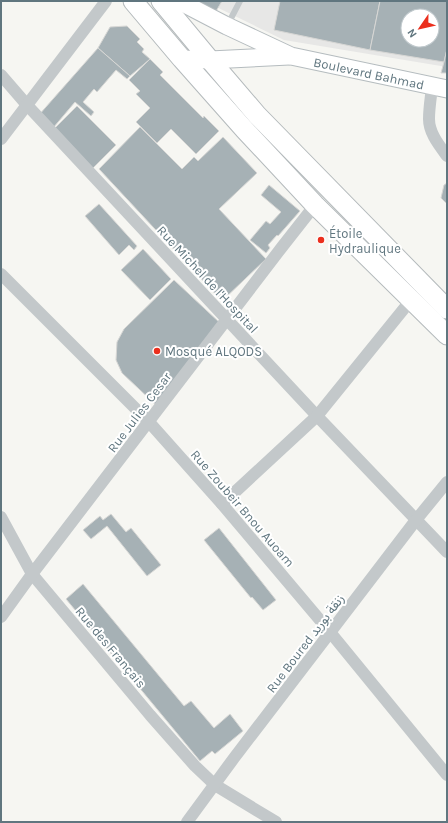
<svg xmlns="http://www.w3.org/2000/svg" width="448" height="823" viewBox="0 0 448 823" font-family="Karla,'Noto Sans Arabic',sans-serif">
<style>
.built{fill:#e7e7e6;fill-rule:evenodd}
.building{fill:#a6b1b5;stroke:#d7d7d5;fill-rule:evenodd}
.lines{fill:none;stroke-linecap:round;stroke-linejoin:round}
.secondary-casing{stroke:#b5bcbf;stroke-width:19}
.primary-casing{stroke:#b4babc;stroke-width:21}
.lane{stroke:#c3c8ca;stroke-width:6}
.street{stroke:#c3c8ca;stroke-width:12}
.secondary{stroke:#fff;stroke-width:17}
.primary{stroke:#fff;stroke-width:19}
.poi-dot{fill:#eb2f1d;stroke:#fff;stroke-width:1.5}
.labels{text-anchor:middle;stroke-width:4;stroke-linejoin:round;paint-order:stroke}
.street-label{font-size:13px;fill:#60767f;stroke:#fff}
.poi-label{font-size:13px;fill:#60767f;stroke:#fff;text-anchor:start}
</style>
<rect width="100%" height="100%" fill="#f6f6f2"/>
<!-- built -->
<path class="built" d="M204 1H447V67L284 40ZM408 16H432V40H408Z"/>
<!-- building -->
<g class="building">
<path d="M194 1H222L215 13Z"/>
<path d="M280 1H380L370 50 274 30Z"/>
<path d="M380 1H447V49L444 62 370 50ZM408 16H432V40H408Z"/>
<path d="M127 26 140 39 137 42 144 49 142 52 150 59 130 76 98 48 110 27Z"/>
<path d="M98 48 130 76 127 79 116 70 97 92 94 89 83 102 94 112 91 116 75 102 53 128 38 116Z"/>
<path d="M447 49V73H441L444 62Z"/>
<path d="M150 59 163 72 160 75 203 118 204 116 219 131 196 154 171 129 157 143 136 122 150 108 136 94 140 91 129 80Z"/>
<path d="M77 106 116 145 92 169 53 130Z"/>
<path d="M140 127 182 169 194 157 198 161 223 137 257 173 219 209 266 259 222 301 99 169Z"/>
<path d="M447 183V204L441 198 444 185Z"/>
<path d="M269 185 300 211 278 236 277 235 268 245 270 248 266 253 250 240 266 221 270 224 281 212 261 195Z"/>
<path d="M99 204 137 246 134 250 129 245 119 255 85 216Z"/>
<path d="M143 249 171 279 150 300 121 270Z"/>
<path d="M174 280 220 323 156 405 122 373 116 360 117 342 124 329Z"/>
<path d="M111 514 126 532 131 528 161 565 147 576 107 526 91 539 83 530 100 516 103 520Z"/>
<path d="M219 528 276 600 263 610 252 597 251 598 204 540Z"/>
<path d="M83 584 184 706 191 701 214 728 230 714 243 731 215 754 212 751 200 761 66 599Z"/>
</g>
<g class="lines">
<defs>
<g id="secondary">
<path d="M179 1 227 26 291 56 447 89"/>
<path d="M182 59 210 60 289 56"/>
</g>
<g id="primary">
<path d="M133 1 182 59 244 129 315 205 447 335"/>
<path d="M161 1 210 60 257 115 447 309"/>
</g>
</defs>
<!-- secondary casing -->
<use href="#secondary" class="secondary-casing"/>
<!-- primary casing -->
<use href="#primary" class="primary-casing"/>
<!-- lane -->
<path class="lane" d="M228 24 240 1"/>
<!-- street -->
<g class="street">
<path d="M1 75 27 105 317 416 447 552"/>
<path d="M432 87C431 97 429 108 429 119 429 133 439 145 447 156"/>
<path d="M1 139 106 1"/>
<path d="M1 274 149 422 222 504 330 632 447 775"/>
<path d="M222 504 317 416 411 300"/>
<path d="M1 517 32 574 150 715 195 766 215 785 276 822"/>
<path d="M1 617 32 574 282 247 315 205"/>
<path d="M187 822 234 758 416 520 447 482"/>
</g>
<!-- secondary -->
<use href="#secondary" class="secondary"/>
<!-- primary -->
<use href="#primary" class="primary"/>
</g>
<!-- markers -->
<g class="poi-dot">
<circle cx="321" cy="240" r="4"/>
<circle cx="157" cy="351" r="4"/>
</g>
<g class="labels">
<!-- street labels -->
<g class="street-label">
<text transform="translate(369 73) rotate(12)" y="5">Boulevard Bahmad</text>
<text transform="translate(208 279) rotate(47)" y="5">Rue Michel de l'Hospital</text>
<text transform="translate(139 412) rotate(-53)" y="5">Rue Julies Cesar</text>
<text transform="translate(243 508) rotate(49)" y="5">Rue Zoubeir Bnou Auoam</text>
<text transform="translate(305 643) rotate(-53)" y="5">Rue Boured زنقة بوريد</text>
<text transform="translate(111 647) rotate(50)" y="5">Rue des Français</text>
</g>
<!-- poi labels -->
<g class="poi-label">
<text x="329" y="238">Étoile<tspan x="329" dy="15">Hydraulique</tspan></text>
<text x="165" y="356">Mosqué ALQODS</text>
</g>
</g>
<!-- border -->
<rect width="448" height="823" fill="none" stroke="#60767f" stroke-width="4"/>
<!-- north arrow -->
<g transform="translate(420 28) rotate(236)"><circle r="19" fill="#ffffff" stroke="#bfc8cc"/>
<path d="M0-3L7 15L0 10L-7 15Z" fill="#eb2f1d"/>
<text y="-6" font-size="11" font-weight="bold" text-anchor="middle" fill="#60767f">N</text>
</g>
</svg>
